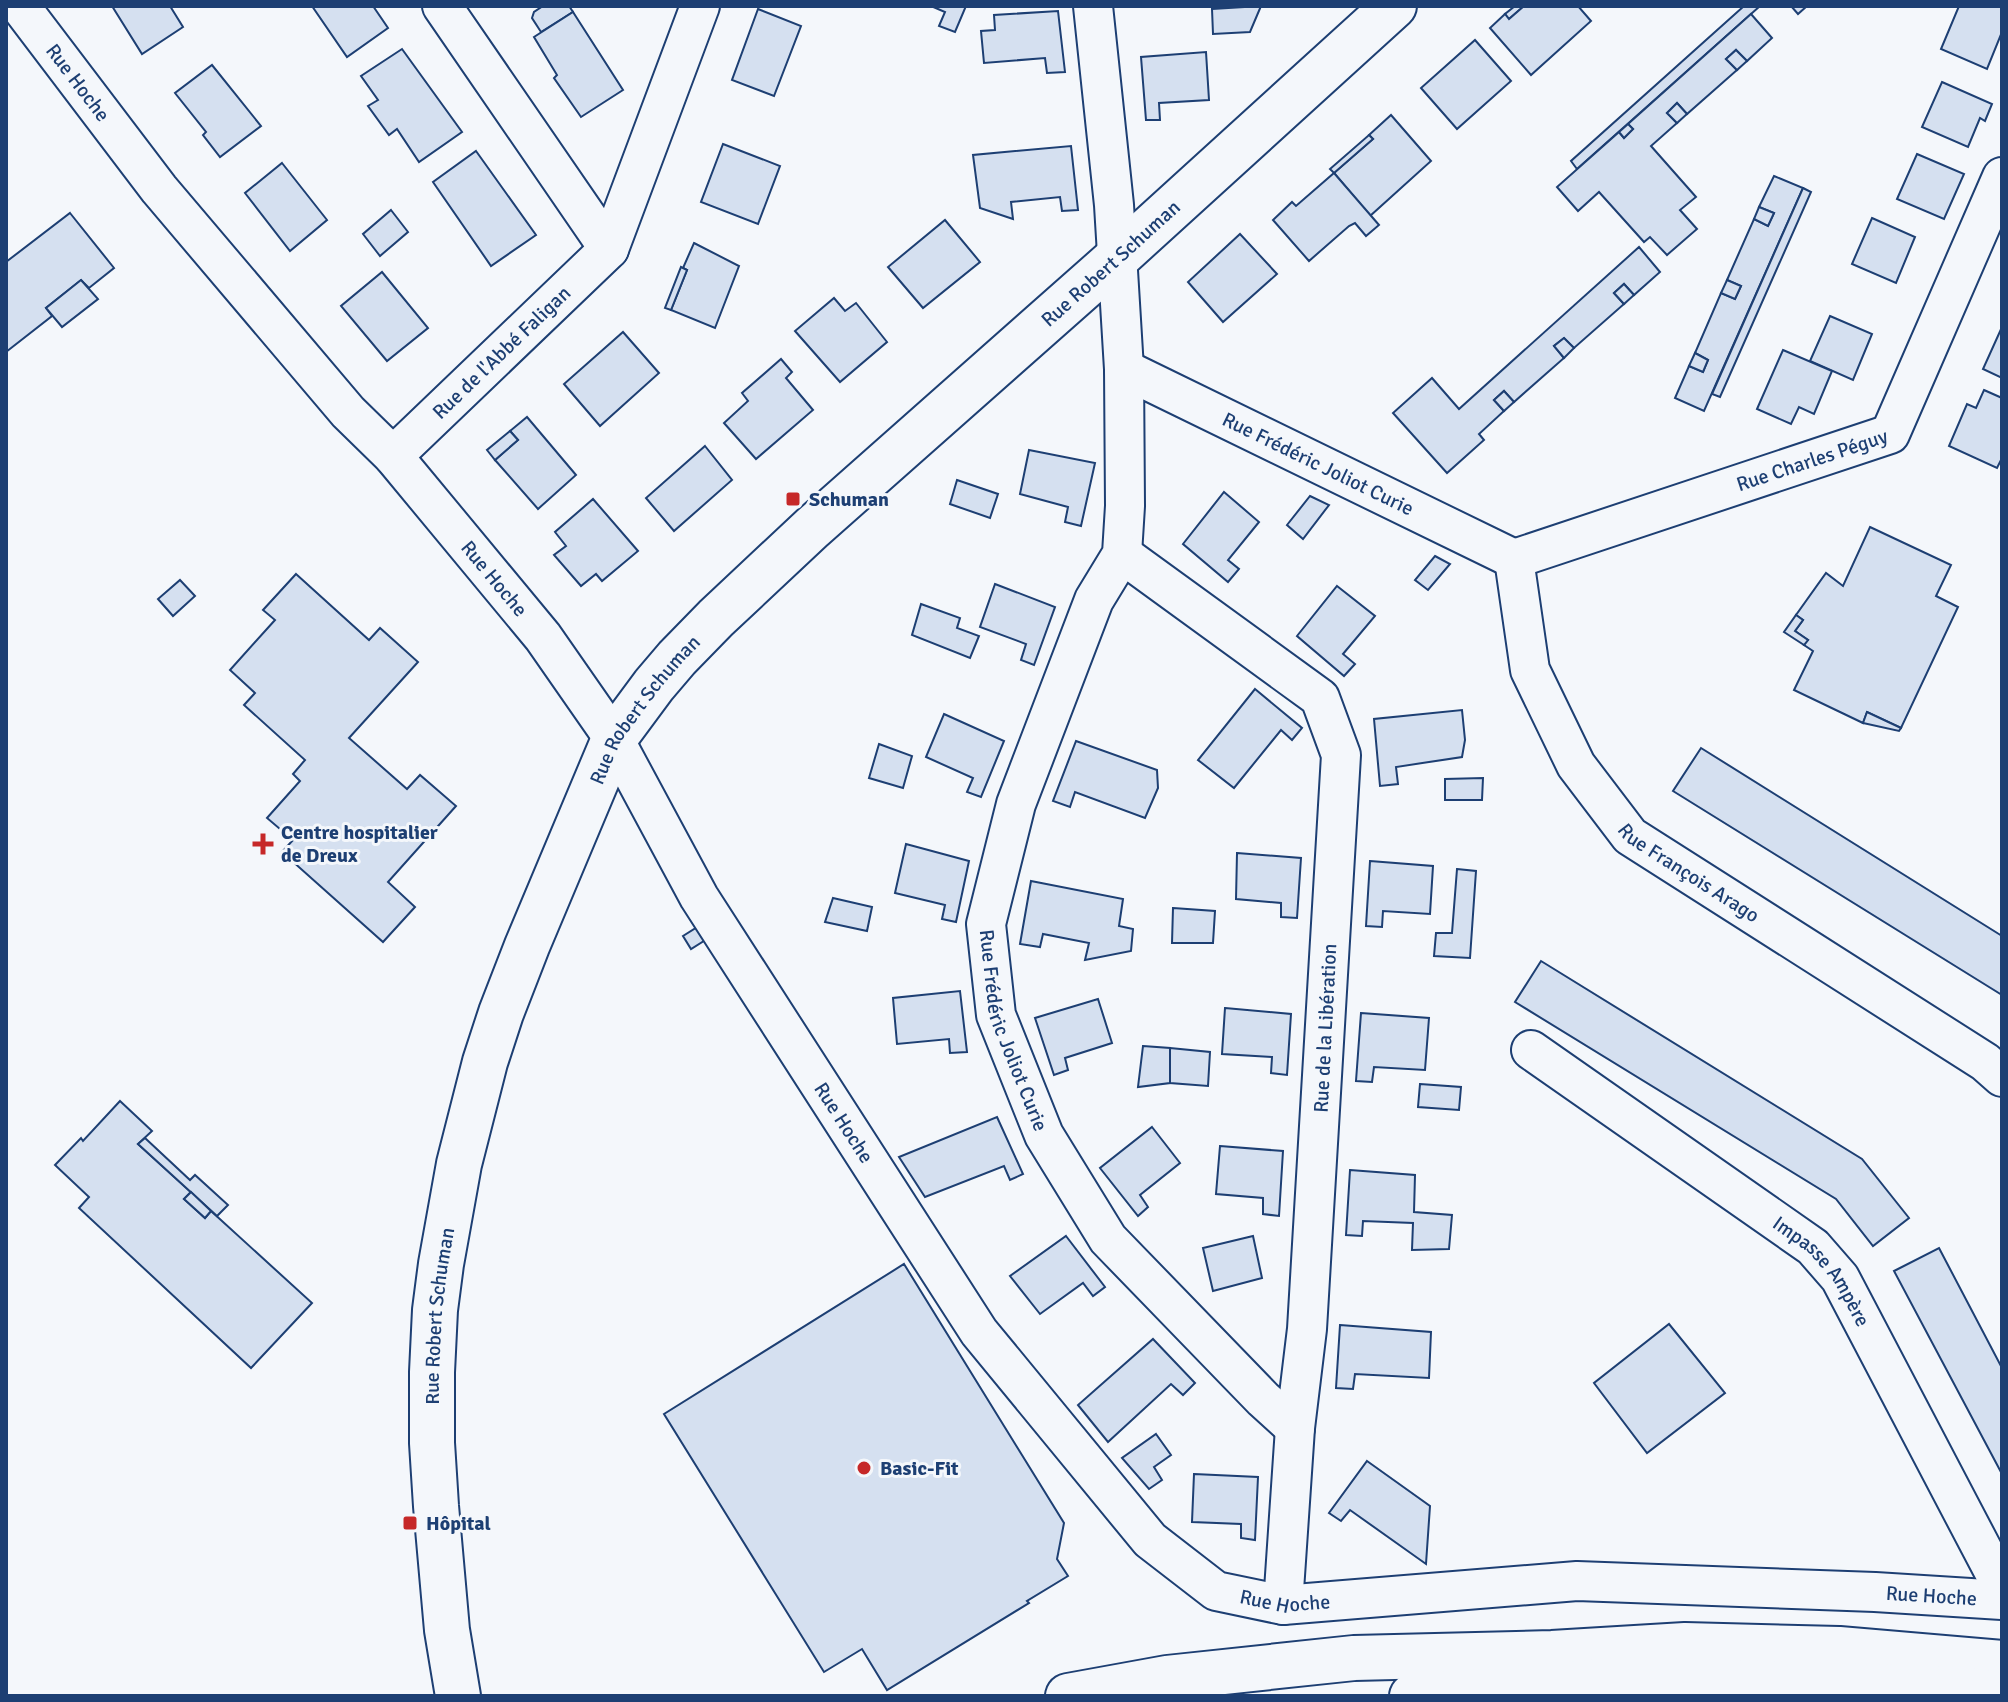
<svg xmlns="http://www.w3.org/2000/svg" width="2008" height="1702" viewBox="0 0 2008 1702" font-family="Signika,sans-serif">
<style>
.building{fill:#d5e0f0;stroke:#1d3f73;stroke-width:2}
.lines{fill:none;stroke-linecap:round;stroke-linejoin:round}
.minor-casing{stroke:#1d3f73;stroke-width:42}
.tertiary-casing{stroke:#1d3f73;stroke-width:48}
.secondary-casing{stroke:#1d3f73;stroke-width:48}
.minor{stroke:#f4f7fb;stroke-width:38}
.tertiary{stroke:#f4f7fb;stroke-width:44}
.secondary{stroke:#f4f7fb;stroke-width:44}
.poi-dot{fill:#c62828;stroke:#f4f7fb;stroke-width:3}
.labels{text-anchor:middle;stroke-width:6;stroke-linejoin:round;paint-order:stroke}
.street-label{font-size:20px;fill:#1d3f73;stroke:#f4f7fb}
.poi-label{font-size:20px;font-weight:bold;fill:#1d3f73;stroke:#f4f7fb;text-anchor:start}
</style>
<rect width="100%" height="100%" fill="#f4f7fb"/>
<!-- building -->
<g class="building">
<path d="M112 6H170L183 27 142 54Z"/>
<path d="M312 6H373L388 28 347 57Z"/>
<path d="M543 6H569L573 12 541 32 532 18 534 12Z"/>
<path d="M931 6H966L955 32 939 26 945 12Z"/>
<path d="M1261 6 1250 32 1213 34 1212 9Z"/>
<path d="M1515 6H1524L1509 19 1505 14Z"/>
<path d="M1524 6H1578L1591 21 1531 75 1490 28 1505 14 1509 19Z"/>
<path d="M1744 6H1760L1577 169 1571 161Z"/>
<path d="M1791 6H1807L1798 14Z"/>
<path d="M1959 6H2002V32L1987 69 1941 49Z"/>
<path d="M758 9 801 26 774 96 732 80Z"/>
<path d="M1058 11 1065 72 1047 73 1045 58 984 63 981 31 995 30 994 15Z"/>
<path d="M573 12 623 90 581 117 554 78 557 75 534 37Z"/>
<path d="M1751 14 1772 38 1747 61 1736 50 1726 59 1737 70 1687 114 1677 103 1667 113 1677 123 1651 146 1696 197 1680 210 1697 229 1667 255 1650 237 1644 242 1599 192 1578 211 1557 187 1619 132 1624 138 1633 129 1628 124Z"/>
<path d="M1475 40 1511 81 1457 129 1421 88Z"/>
<path d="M402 49 462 132 419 162 397 129 389 135 368 106 378 100 361 76Z"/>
<path d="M1736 50 1747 61 1737 70 1726 59Z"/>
<path d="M1206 52 1209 100 1159 103 1160 120H1146L1141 57Z"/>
<path d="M212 65 261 126 220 157 203 135 206 132 175 93Z"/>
<path d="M1942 82 1992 104 1985 121 1980 118 1968 147 1922 127Z"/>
<path d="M1677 103 1687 114 1677 123 1667 113Z"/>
<path d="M1391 115 1431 161 1370 216 1334 173 1373 139 1369 135Z"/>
<path d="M1628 124 1633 129 1624 138 1619 132Z"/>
<path d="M1369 135 1373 139 1334 173 1330 169Z"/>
<path d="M723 144 780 166 758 224 701 202Z"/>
<path d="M1071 146 1078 210 1062 211 1060 197 1011 202 1013 219 980 208 973 155Z"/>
<path d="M476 151 536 235 491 266 433 182Z"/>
<path d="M1917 154 1964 174 1944 219 1897 199Z"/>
<path d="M282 163 327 220 290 251 245 193Z"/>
<path d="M1334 173 1379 225 1366 236 1355 223 1349 226 1309 261 1273 220 1292 202 1296 206Z"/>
<path d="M1774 176 1803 188 1704 411 1675 398 1689 366 1703 372 1708 360 1695 353 1721 293 1735 299 1741 286 1727 280 1754 219 1768 226 1774 213 1759 207Z"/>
<path d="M1803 188 1811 192 1720 397 1712 394Z"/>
<path d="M1759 207 1774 213 1768 226 1754 219Z"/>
<path d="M391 210 408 232 380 256 363 234Z"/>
<path d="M70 213 114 268 89 288 81 280 46 308 52 316 6 352V262Z"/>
<path d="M1872 218 1915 237 1896 283 1852 264Z"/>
<path d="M945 220 980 262 923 308 888 267Z"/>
<path d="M1240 234 1277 274 1223 322 1188 282Z"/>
<path d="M694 243 739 266 715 328 671 310 687 270 683 268Z"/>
<path d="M1639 247 1660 272 1634 295 1624 284 1614 293 1624 304 1574 348 1564 338 1554 346 1564 358 1514 402 1504 391 1494 400 1504 411 1479 434 1484 440 1447 473 1393 413 1432 378 1459 409Z"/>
<path d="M681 267 687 270 671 310 665 308Z"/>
<path d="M382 272 428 328 387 361 341 306Z"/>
<path d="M81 280 98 299 62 327 46 308Z"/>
<path d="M1727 280 1741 286 1735 299 1721 293Z"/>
<path d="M1624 284 1634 295 1624 304 1614 293Z"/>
<path d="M834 298 845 311 856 303 887 342 840 382 795 331Z"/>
<path d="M1830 316 1872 334 1853 380 1810 361Z"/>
<path d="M2002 327V378L1983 369Z"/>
<path d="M623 332 659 373 600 426 564 384Z"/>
<path d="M1564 338 1574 348 1564 358 1554 346Z"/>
<path d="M1783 350 1832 371 1814 414 1799 407 1791 424 1757 409Z"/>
<path d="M1695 353 1708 360 1703 372 1689 366Z"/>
<path d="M781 359 792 372 786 378 813 410 756 459 724 423 748 401 742 393Z"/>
<path d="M1984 390 2002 398V458L1997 468 1949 446 1967 404 1976 408Z"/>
<path d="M1504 391 1514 402 1504 411 1494 400Z"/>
<path d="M527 417 576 475 538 509 495 460 518 440 510 431Z"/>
<path d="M510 431 518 440 495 460 487 450Z"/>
<path d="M705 446 732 480 674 531 646 498Z"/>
<path d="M1029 450 1095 463 1081 526 1065 522 1068 507 1020 494Z"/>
<path d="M957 480 998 494 990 518 950 504Z"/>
<path d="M1224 492 1259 522 1228 560 1239 569 1228 582 1183 544Z"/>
<path d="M1310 496 1329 505 1303 539 1287 525Z"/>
<path d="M593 499 638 551 602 581 596 574 581 586 554 555 566 546 555 532Z"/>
<path d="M1870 527 1951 565 1936 596 1958 607 1901 728 1867 712 1863 723 1794 690 1813 651 1804 645 1808 640 1795 631 1803 620 1796 615 1826 573 1843 586Z"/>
<path d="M1435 556 1450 564 1428 590 1415 580Z"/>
<path d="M296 574 369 640 380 628 418 662 349 738 407 789 420 775 456 806 388 882 415 907 383 942 282 852 293 840 267 818 300 781 293 774 305 760 244 705 255 693 230 670 275 620 263 610Z"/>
<path d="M180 580 195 596 173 616 158 599Z"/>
<path d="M995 584 1055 607 1034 665 1021 660 1026 644 980 627Z"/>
<path d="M1337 586 1375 616 1343 654 1355 664 1344 676 1297 636Z"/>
<path d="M921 604 960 618 957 628 979 636 970 658 912 635Z"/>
<path d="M1796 615 1803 620 1795 631 1808 640 1804 645 1784 632Z"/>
<path d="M1255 689 1302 728 1292 740 1281 730 1234 788 1198 760Z"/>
<path d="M1462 710 1465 740 1462 757 1396 767 1398 784 1380 786 1374 719Z"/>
<path d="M1867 712 1901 728 1899 731 1863 723Z"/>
<path d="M944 714 1004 741 981 797 967 792 973 778 926 757Z"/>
<path d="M1076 741 1157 770 1158 788 1145 818 1075 792 1070 807 1053 801Z"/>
<path d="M879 744 912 756 903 788 869 778Z"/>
<path d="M1701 748 2002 936V995L1673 791Z"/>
<path d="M1483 778 1482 800H1445V779Z"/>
<path d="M906 844 969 861 956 922 942 919 945 905 895 893Z"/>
<path d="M1237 853 1301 858 1297 918 1281 917V903L1236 899Z"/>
<path d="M1370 861 1433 866 1430 914 1383 911 1382 927 1366 926Z"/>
<path d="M1457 869 1476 871 1470 958 1434 956 1436 933H1452Z"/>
<path d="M1031 881 1123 899 1119 926 1133 929 1131 951 1085 960 1089 943 1043 934 1040 947 1020 944Z"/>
<path d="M833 898 872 907 867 931 825 922Z"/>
<path d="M1173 908 1215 911 1213 943H1172Z"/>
<path d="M699 926 707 939 691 949 683 936Z"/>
<path d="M1541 961 1862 1159 1909 1218 1873 1246 1836 1199 1515 1002Z"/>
<path d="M960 991 967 1052 950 1053 949 1039 897 1044 893 998Z"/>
<path d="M1098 999 1112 1043 1065 1058 1068 1070 1054 1075 1035 1018Z"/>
<path d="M1225 1008 1291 1014 1287 1075 1271 1073 1272 1057 1222 1054Z"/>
<path d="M1361 1013 1429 1018 1425 1070 1374 1067 1372 1082 1356 1081Z"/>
<path d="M1143 1046 1170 1048V1083L1138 1087Z"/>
<path d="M1170 1048 1210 1052 1208 1086 1170 1083Z"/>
<path d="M1420 1084 1461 1087 1459 1110 1418 1107Z"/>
<path d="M120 1101 152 1131 138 1144 191 1192 184 1199 205 1218 211 1211 312 1303 251 1368 79 1208 89 1197 55 1165 81 1138 83 1141Z"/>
<path d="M997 1117 1023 1174 1010 1180 1004 1166 925 1197 899 1157Z"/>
<path d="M1152 1127 1180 1163 1140 1195 1148 1207 1138 1216 1100 1168Z"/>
<path d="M145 1138 190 1180 195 1175 228 1205 217 1216 138 1144Z"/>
<path d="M1220 1146 1283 1151 1279 1216 1263 1214V1198L1216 1194Z"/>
<path d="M1350 1170 1415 1175 1414 1212 1452 1215 1449 1249 1412 1250 1413 1223 1363 1221 1362 1236 1346 1235Z"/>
<path d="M191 1192 211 1211 205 1218 184 1199Z"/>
<path d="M1066 1236 1105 1287 1093 1296 1083 1283 1040 1314 1010 1276Z"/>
<path d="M1253 1236 1262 1278 1213 1291 1203 1248Z"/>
<path d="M1939 1248 2002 1368V1474L1894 1271Z"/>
<path d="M904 1264 1064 1523 1057 1559 1068 1576 1027 1601 1029 1603 887 1690 862 1649 824 1672 664 1414Z"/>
<path d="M1669 1324 1725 1393 1647 1453 1594 1383Z"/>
<path d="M1340 1325 1431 1332 1429 1378 1355 1374 1353 1389 1336 1388Z"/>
<path d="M1153 1339 1195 1383 1183 1395 1171 1384 1108 1442 1078 1405Z"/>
<path d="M1156 1434 1171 1455 1154 1467 1162 1480 1149 1489 1122 1458Z"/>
<path d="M1367 1461 1430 1506 1426 1564 1350 1510 1341 1521 1329 1513Z"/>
<path d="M1194 1474 1258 1477 1255 1540 1241 1538V1524L1192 1522Z"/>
</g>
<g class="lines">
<defs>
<g id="minor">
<path id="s1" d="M20 6 159 189 348 412 393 456 543 637 614 739 699 897 979 1332 1150 1540 1216 1591 1283 1605 1577 1581 1875 1592 2002 1600"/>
<path d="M442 6 609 249 700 6"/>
<path id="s2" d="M1093 6 1114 205 1124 369 1125 506 1122 554 1094 600 1016 804 986 924 996 1015 1044 1135 1108 1239 1263 1399 1295 1428"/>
<path id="s3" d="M1124 369 1514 559"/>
<path id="s4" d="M393 456 609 249"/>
<path d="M1122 554 1320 698 1341 755 1307 1329 1295 1428 1283 1605"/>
<path id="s5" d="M1514 559 1530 670 1576 765 1630 836 1985 1062 2002 1077"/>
<path id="s6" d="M1514 559 1890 434 2002 177"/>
<path id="s7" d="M1531 1050 1813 1247 1840 1278 2002 1587"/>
</g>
<g id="tertiary">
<path id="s8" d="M458 1696 447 1630 436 1506 432 1443V1372L435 1310 441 1264 459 1164 485 1062 501 1013 527 946 614 739 654 685 677 658 716 618 812 528 1117 258 1394 6"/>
</g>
<g id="secondary">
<path d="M1068 1696 1167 1678 1354 1658 1552 1653 1685 1645 1839 1649 2002 1663"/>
<path d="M1412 1696 1627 1679 1960 1689 2002 1694"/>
</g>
</defs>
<!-- minor casing -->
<use href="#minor" class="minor-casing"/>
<!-- tertiary casing -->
<use href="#tertiary" class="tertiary-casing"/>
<!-- secondary casing -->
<use href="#secondary" class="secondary-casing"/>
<!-- minor -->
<use href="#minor" class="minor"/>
<!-- tertiary -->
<use href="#tertiary" class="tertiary"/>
<!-- secondary -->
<use href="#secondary" class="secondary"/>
</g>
<!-- markers -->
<g class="poi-dot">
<rect x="785" y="491" width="16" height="16" rx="4"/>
<path d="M259 832h8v8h8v8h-8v8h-8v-8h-8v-8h8z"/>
<circle cx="864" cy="1468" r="8"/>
<rect x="402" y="1515" width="16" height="16" rx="4"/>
</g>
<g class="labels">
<!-- street labels -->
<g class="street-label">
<text dy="7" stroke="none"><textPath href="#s1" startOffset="96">Rue Hoche</textPath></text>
<text dy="7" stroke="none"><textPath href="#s8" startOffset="1678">Rue Robert Schuman</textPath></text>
<text dy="7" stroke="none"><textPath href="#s4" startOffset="150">Rue de l'Abbé Faligan</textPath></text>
<text dy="7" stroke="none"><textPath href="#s6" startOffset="314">Rue Charles Péguy</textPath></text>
<text dy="7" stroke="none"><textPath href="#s3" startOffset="216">Rue Frédéric Joliot Curie</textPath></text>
<text dy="7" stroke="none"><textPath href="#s1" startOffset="744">Rue Hoche</textPath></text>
<text dy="7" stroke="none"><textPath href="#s8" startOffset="1030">Rue Robert Schuman</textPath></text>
<text dy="7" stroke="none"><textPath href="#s5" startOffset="376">Rue François Arago</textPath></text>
<text transform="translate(1325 1028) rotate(-87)" y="7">Rue de la Libération</text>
<text dy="7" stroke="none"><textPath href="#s2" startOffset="1056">Rue Frédéric Joliot Curie</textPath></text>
<text dy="7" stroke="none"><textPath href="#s1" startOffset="1392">Rue Hoche</textPath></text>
<text dy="7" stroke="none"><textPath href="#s7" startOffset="368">Impasse Ampère</textPath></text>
<text dy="7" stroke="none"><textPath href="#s8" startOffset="382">Rue Robert Schuman</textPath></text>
<text dy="7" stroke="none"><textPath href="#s1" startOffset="2712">Rue Hoche</textPath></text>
<text dy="7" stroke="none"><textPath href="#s1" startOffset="2064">Rue Hoche</textPath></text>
</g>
<!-- poi labels -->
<g class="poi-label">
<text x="809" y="506">Schuman</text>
<text x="281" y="839">Centre hospitalier<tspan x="281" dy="23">de Dreux</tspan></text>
<text x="880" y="1475">Basic-Fit</text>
<text x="426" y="1530">Hôpital</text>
</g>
</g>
<!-- border -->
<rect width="2008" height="1702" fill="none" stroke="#1d3f73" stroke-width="16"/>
</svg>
